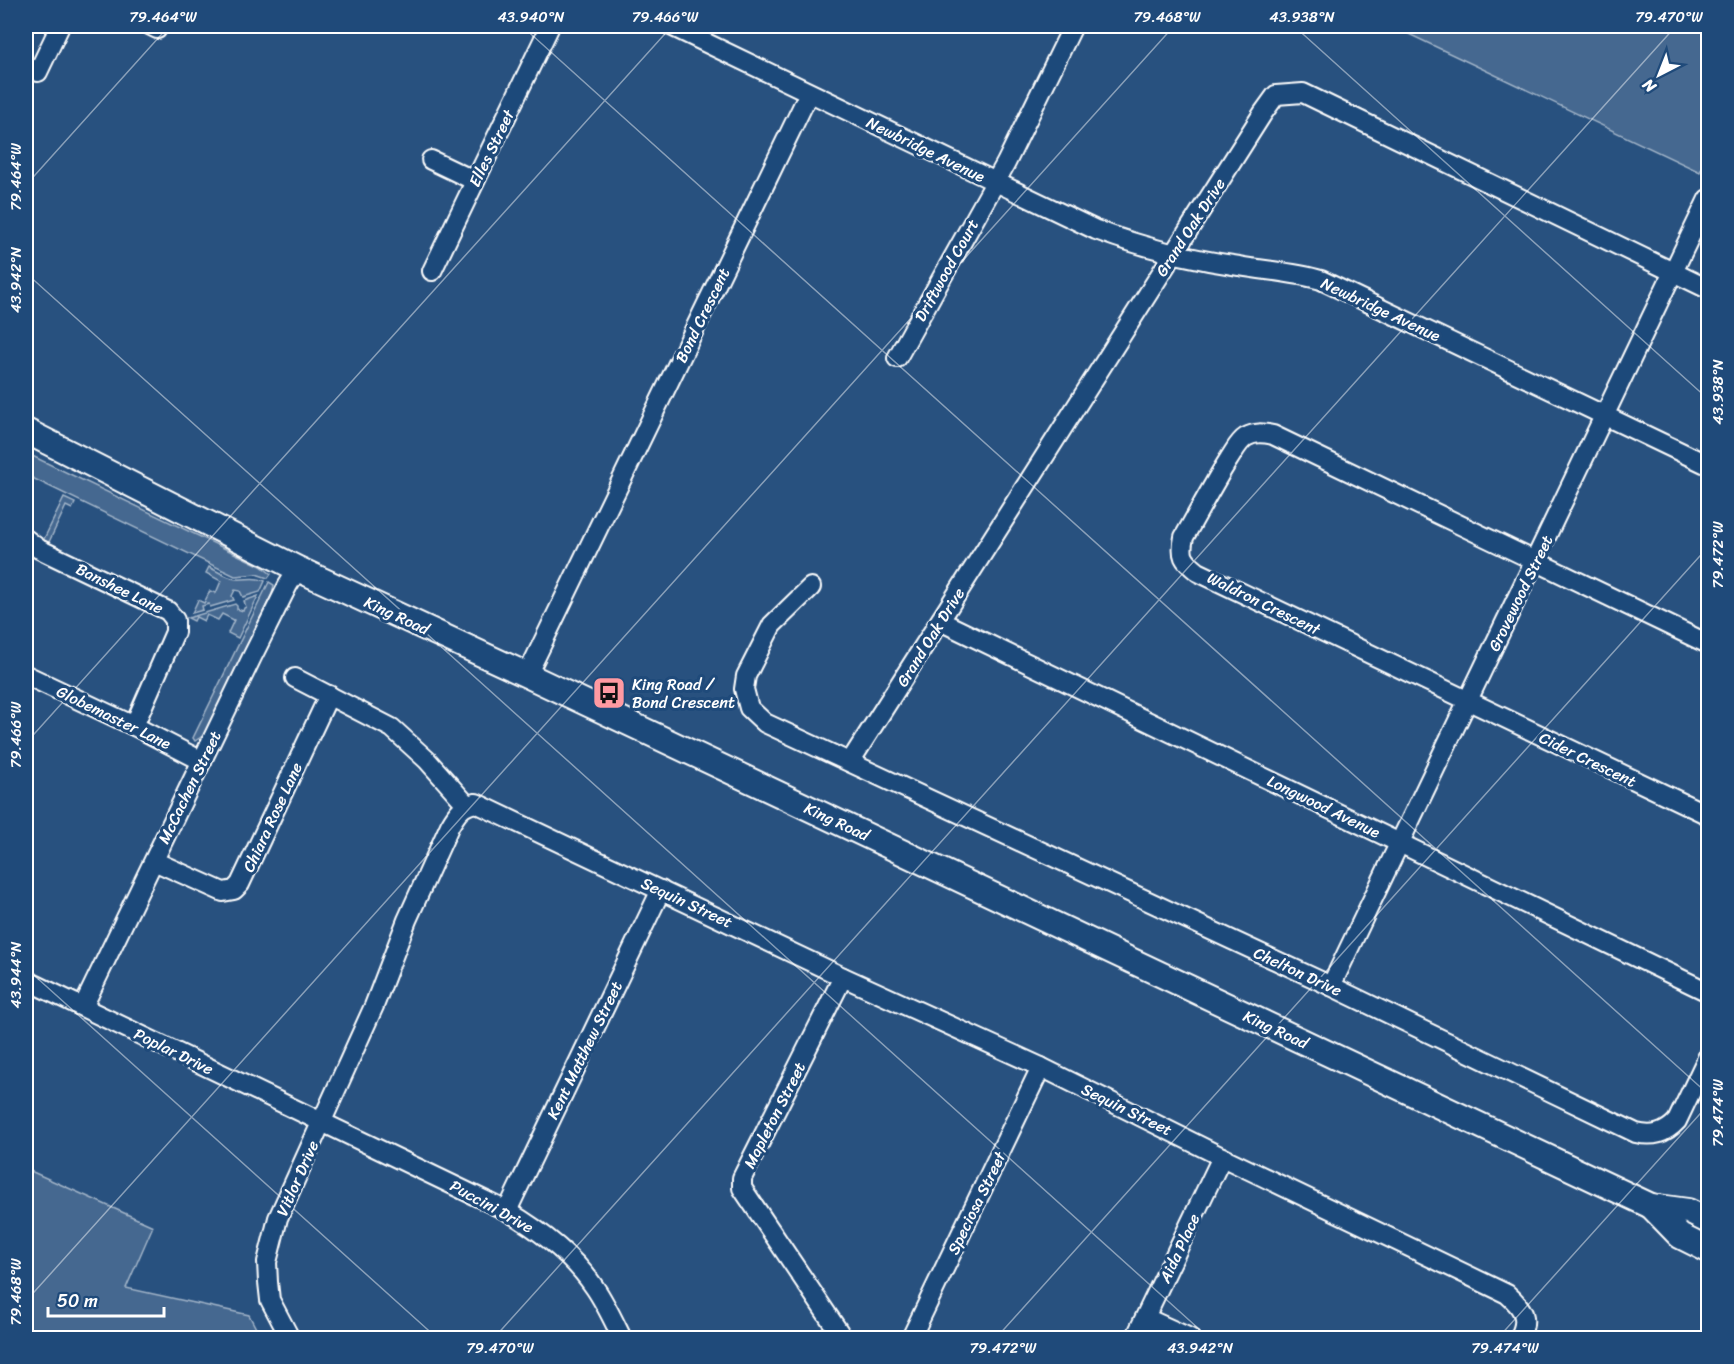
<svg xmlns="http://www.w3.org/2000/svg" width="1734" height="1364" viewBox="0 0 1734 1364" font-family="Sriracha,sans-serif">
<style>
.green{fill:#446890;stroke:#a2b4c8;stroke-width:1.5}
.lines{fill:none;stroke-linecap:round;stroke-linejoin:round}
.stream{stroke:#aabbcd;stroke-width:4.5}
.minor-casing{stroke:#fff;stroke-width:22}
.secondary-casing{stroke:#fff;stroke-width:28}
.minor{stroke:#1f4a7a;stroke-width:18}
.secondary{stroke:#1f4a7a;stroke-width:24}
.ticks{fill:none;stroke:#fff;stroke-width:1.5;stroke-opacity:0.45}
.labels{text-anchor:middle;stroke-width:6;stroke-linejoin:round;paint-order:stroke}
.street-label{font-size:16px;fill:#fff;stroke:#1f4a7a}
.poi-label{font-size:16px;fill:#fff;stroke:#1f4a7a;text-anchor:start}
.neatline{fill:none;stroke:#fff;stroke-width:2}
.ticks-label{font-size:15px;text-anchor:middle;fill:#fff}
</style>
<rect width="100%" height="100%" fill="#28517f"/>
<filter id="ink" filterUnits="userSpaceOnUse"><feTurbulence type="fractalNoise" baseFrequency=".0167" numOctaves="2"/><feDisplacementMap in="SourceGraphic" scale="12" xChannelSelector="R" yChannelSelector="G"/><feConvolveMatrix kernelMatrix="1 2 1 2 8 2 1 2 1" color-interpolation-filters="sRGB"/></filter>
<g filter="url(#ink)">
<!-- green -->
<g class="green">
<path d="M1392 26H1708V154L1700 172Z"/>
<path d="M26 453 261 566 271 574 268 578 256 574 235 576 26 475Z"/>
<path d="M64 498 75 503 72 509 66 506 48 544 43 541Z"/>
<path d="M209 567C217 571 227 578 236 579 247 580 255 576 265 581L260 592 243 597 240 591 235 590 232 596 234 600 210 607 209 604 202 606 203 610 192 613 198 600 204 603 210 591 216 593 221 581 206 573Z"/>
<path d="M269 582 274 585 272 594 204 735 195 741 193 738Z"/>
<path d="M258 596 238 638 228 633 234 620 222 614 218 620 207 615 204 621 196 617 194 621 188 618 235 604 237 606V609L243 611 244 608 246 607 244 601Z"/>
<path d="M26 1169 153 1226 126 1288 249 1315 261 1338H26Z"/>
</g>
<g class="lines">
<!-- stream -->
<path class="stream" d="M26 1328 35 1338"/>
<defs>
<g id="minor">
<path d="M151 26 157 29"/>
<path d="M671 26 1096 230C1142 247 1190 259 1239 266 1267 271 1295 272 1321 280L1708 465"/>
<path d="M38 72 60 26"/>
<path d="M431 160 475 181"/>
<path d="M432 271 550 26"/>
<path d="M897 358 1006 163 1073 26"/>
<path d="M26 539 39 549 168 611 175 620V632L134 726"/>
<path d="M811 587 772 625 746 676 744 689 749 708 765 723 1331 986 1636 1133C1653 1137 1665 1134 1677 1121L1708 1056"/>
<path d="M940 621 1708 992"/>
<path d="M1708 644 1273 435C1263 433 1255 432 1246 437 1238 442 1234 452 1229 459 1213 484 1199 511 1184 537 1180 556 1183 560 1198 572L1708 815"/>
<path d="M26 675 134 726 202 761"/>
<path d="M527 675 809 93"/>
<path d="M295 678 392 728 427 760 467 805"/>
<path d="M850 762 1263 113 1276 95 1303 93 1708 289"/>
<path d="M154 861 223 892 234 890 240 884 329 695"/>
<path d="M26 980 507 1211C541 1231 573 1255 595 1288 606 1304 614 1322 622 1338"/>
<path d="M1331 986 1708 199"/>
<path d="M83 1007 252 657 288 585 298 569"/>
<path d="M507 1211 661 890"/>
<path d="M1146 1318 1190 1338"/>
<path d="M290 1338 270 1300 268 1282 267 1262 278 1218 374 1006 407 920 450 825C457 813 462 805 476 803L843 977 1041 1067 1222 1157 1507 1294C1523 1308 1530 1318 1519 1338"/>
<path d="M843 1338 742 1188V1178L843 977"/>
<path d="M911 1338 1041 1067"/>
<path d="M1135 1338 1222 1157"/>
</g>
<g id="secondary">
<path d="M26 431 298 569 527 675 1651 1206 1688 1211 1708 1221"/>
<path d="M1651 1206 1680 1236 1708 1250"/>
</g>
</defs>
<!-- minor casing -->
<use href="#minor" class="minor-casing"/>
<!-- secondary casing -->
<use href="#secondary" class="secondary-casing"/>
<!-- minor -->
<use href="#minor" class="minor"/>
<!-- secondary -->
<use href="#secondary" class="secondary"/>
</g>
</g>
<!-- ticks -->
<path class="ticks" d="M522 26 1708 1094M1294 26 1708 399M26 185 169 26M26 273 1209 1338M26 743 672 26M26 968 437 1338M26 1301 1174 26M494 1338 1676 26M996 1338 1708 547M1498 1338 1708 1105"/>
<!-- icons -->
<defs>
<symbol id="bus-square" viewBox="-11 -11 22 22"><rect x="-9" y="-9" width="18" height="18" rx="4" fill="#ff9aa2" stroke="#1f4a7a"/><path d="M-5-6H5V4H4V6H2V4H-2V6H-4V4H-5ZM-3.5-4V0h7V-4ZM-3.5 1.2v1.5H-2V1.2ZM2 1.2v1.5H3.5V1.2Z" fill="#111"/></symbol>
</defs>
<g fill-rule="evenodd">
<use href="#bus-square" x="590" y="674" width="38" height="38"/>
</g>
<g class="labels">
<!-- street labels -->
<g class="street-label">
<text transform="translate(491 148) rotate(-64)" y="6">Elles Street</text>
<text transform="translate(926 149) rotate(26)" y="6">Newbridge Avenue</text>
<text transform="translate(1190 227) rotate(-57)" y="6">Grand Oak Drive</text>
<text transform="translate(946 270) rotate(-61)" y="6">Driftwood Court</text>
<text transform="translate(1381 309) rotate(25)" y="6">Newbridge Avenue</text>
<text transform="translate(702 315) rotate(-64)" y="6">Bond Crescent</text>
<text transform="translate(120 588) rotate(26)" y="6">Banshee Lane</text>
<text transform="translate(1520 593) rotate(-64)" y="6">Grovewood Street</text>
<text transform="translate(1264 603) rotate(26)" y="6">Waldron Crescent</text>
<text transform="translate(397 615) rotate(25)" y="6">King Road</text>
<text transform="translate(930 637) rotate(-58)" y="6">Grand Oak Drive</text>
<text transform="translate(114 717) rotate(26)" y="6">Globemaster Lane</text>
<text transform="translate(1588 759) rotate(26)" y="6">Cider Crescent</text>
<text transform="translate(189 787) rotate(-64)" y="6">McCachen Street</text>
<text transform="translate(1324 806) rotate(26)" y="6">Longwood Avenue</text>
<text transform="translate(272 817) rotate(-65)" y="6">Chiara Rose Lane</text>
<text transform="translate(837 821) rotate(25)" y="6">King Road</text>
<text transform="translate(687 902) rotate(25)" y="6">Sequin Street</text>
<text transform="translate(1298 971) rotate(25)" y="6">Chelton Drive</text>
<text transform="translate(1276 1029) rotate(25)" y="6">King Road</text>
<text transform="translate(584 1050) rotate(-64)" y="6">Kent Matthew Street</text>
<text transform="translate(174 1051) rotate(26)" y="6">Poplar Drive</text>
<text transform="translate(1127 1109) rotate(26)" y="6">Sequin Street</text>
<text transform="translate(774 1115) rotate(-63)" y="6">Mapleton Street</text>
<text transform="translate(297 1178) rotate(-66)" y="6">Vitlor Drive</text>
<text transform="translate(976 1203) rotate(-64)" y="6">Speciosa Street</text>
<text transform="translate(492 1206) rotate(29)" y="6">Puccini Drive</text>
<text transform="translate(1179 1248) rotate(-65)" y="6">Aida Place</text>
</g>
<!-- poi labels -->
<g class="poi-label">
<text x="632" y="690">King Road /<tspan x="632" dy="18">Bond Crescent</tspan></text>
</g>
</g>
<!-- margin -->
<rect width="1734" height="1364" fill="none" stroke="#1f4a7a" stroke-width="66"/>
<!-- north arrow -->
<g transform="translate(1659 75) rotate(222)" stroke="#1f4a7a" stroke-width="4.5" paint-order="stroke">
<path d="M0-4.5L10 22L0 15L-10 22Z" fill="#ffffff"/>
<text y="-9" font-size="16" font-weight="bold" text-anchor="middle" fill="#ffffff">N</text>
</g>
<!-- scale -->
<path d="M48 1307v9h116v-9" fill="none" stroke="#ffffff" stroke-width="3"/>
<text x="57" y="1307" font-size="18" fill="#ffffff" stroke="#1f4a7a" stroke-width="4.5" paint-order="stroke">50 m</text>
<rect x="33" y="33" width="1668" height="1298" class="neatline"/>
<g class="ticks-label">
<text x="163" y="22">79.464°W</text>
<text x="531" y="22">43.940°N</text>
<text x="665" y="22">79.466°W</text>
<text x="1167" y="22">79.468°W</text>
<text x="1302" y="22">43.938°N</text>
<text x="1669" y="22">79.470°W</text>
<text transform="translate(16 177) rotate(-90)" y="5">79.464°W</text>
<text transform="translate(16 280) rotate(-90)" y="5">43.942°N</text>
<text transform="translate(1718 392) rotate(-90)" y="5">43.938°N</text>
<text transform="translate(1718 555) rotate(-90)" y="5">79.472°W</text>
<text transform="translate(16 735) rotate(-90)" y="5">79.466°W</text>
<text transform="translate(16 975) rotate(-90)" y="5">43.944°N</text>
<text transform="translate(1718 1113) rotate(-90)" y="5">79.474°W</text>
<text transform="translate(16 1292) rotate(-90)" y="5">79.468°W</text>
<text x="500" y="1353">79.470°W</text>
<text x="1003" y="1353">79.472°W</text>
<text x="1200" y="1353">43.942°N</text>
<text x="1505" y="1353">79.474°W</text>
</g>
</svg>
